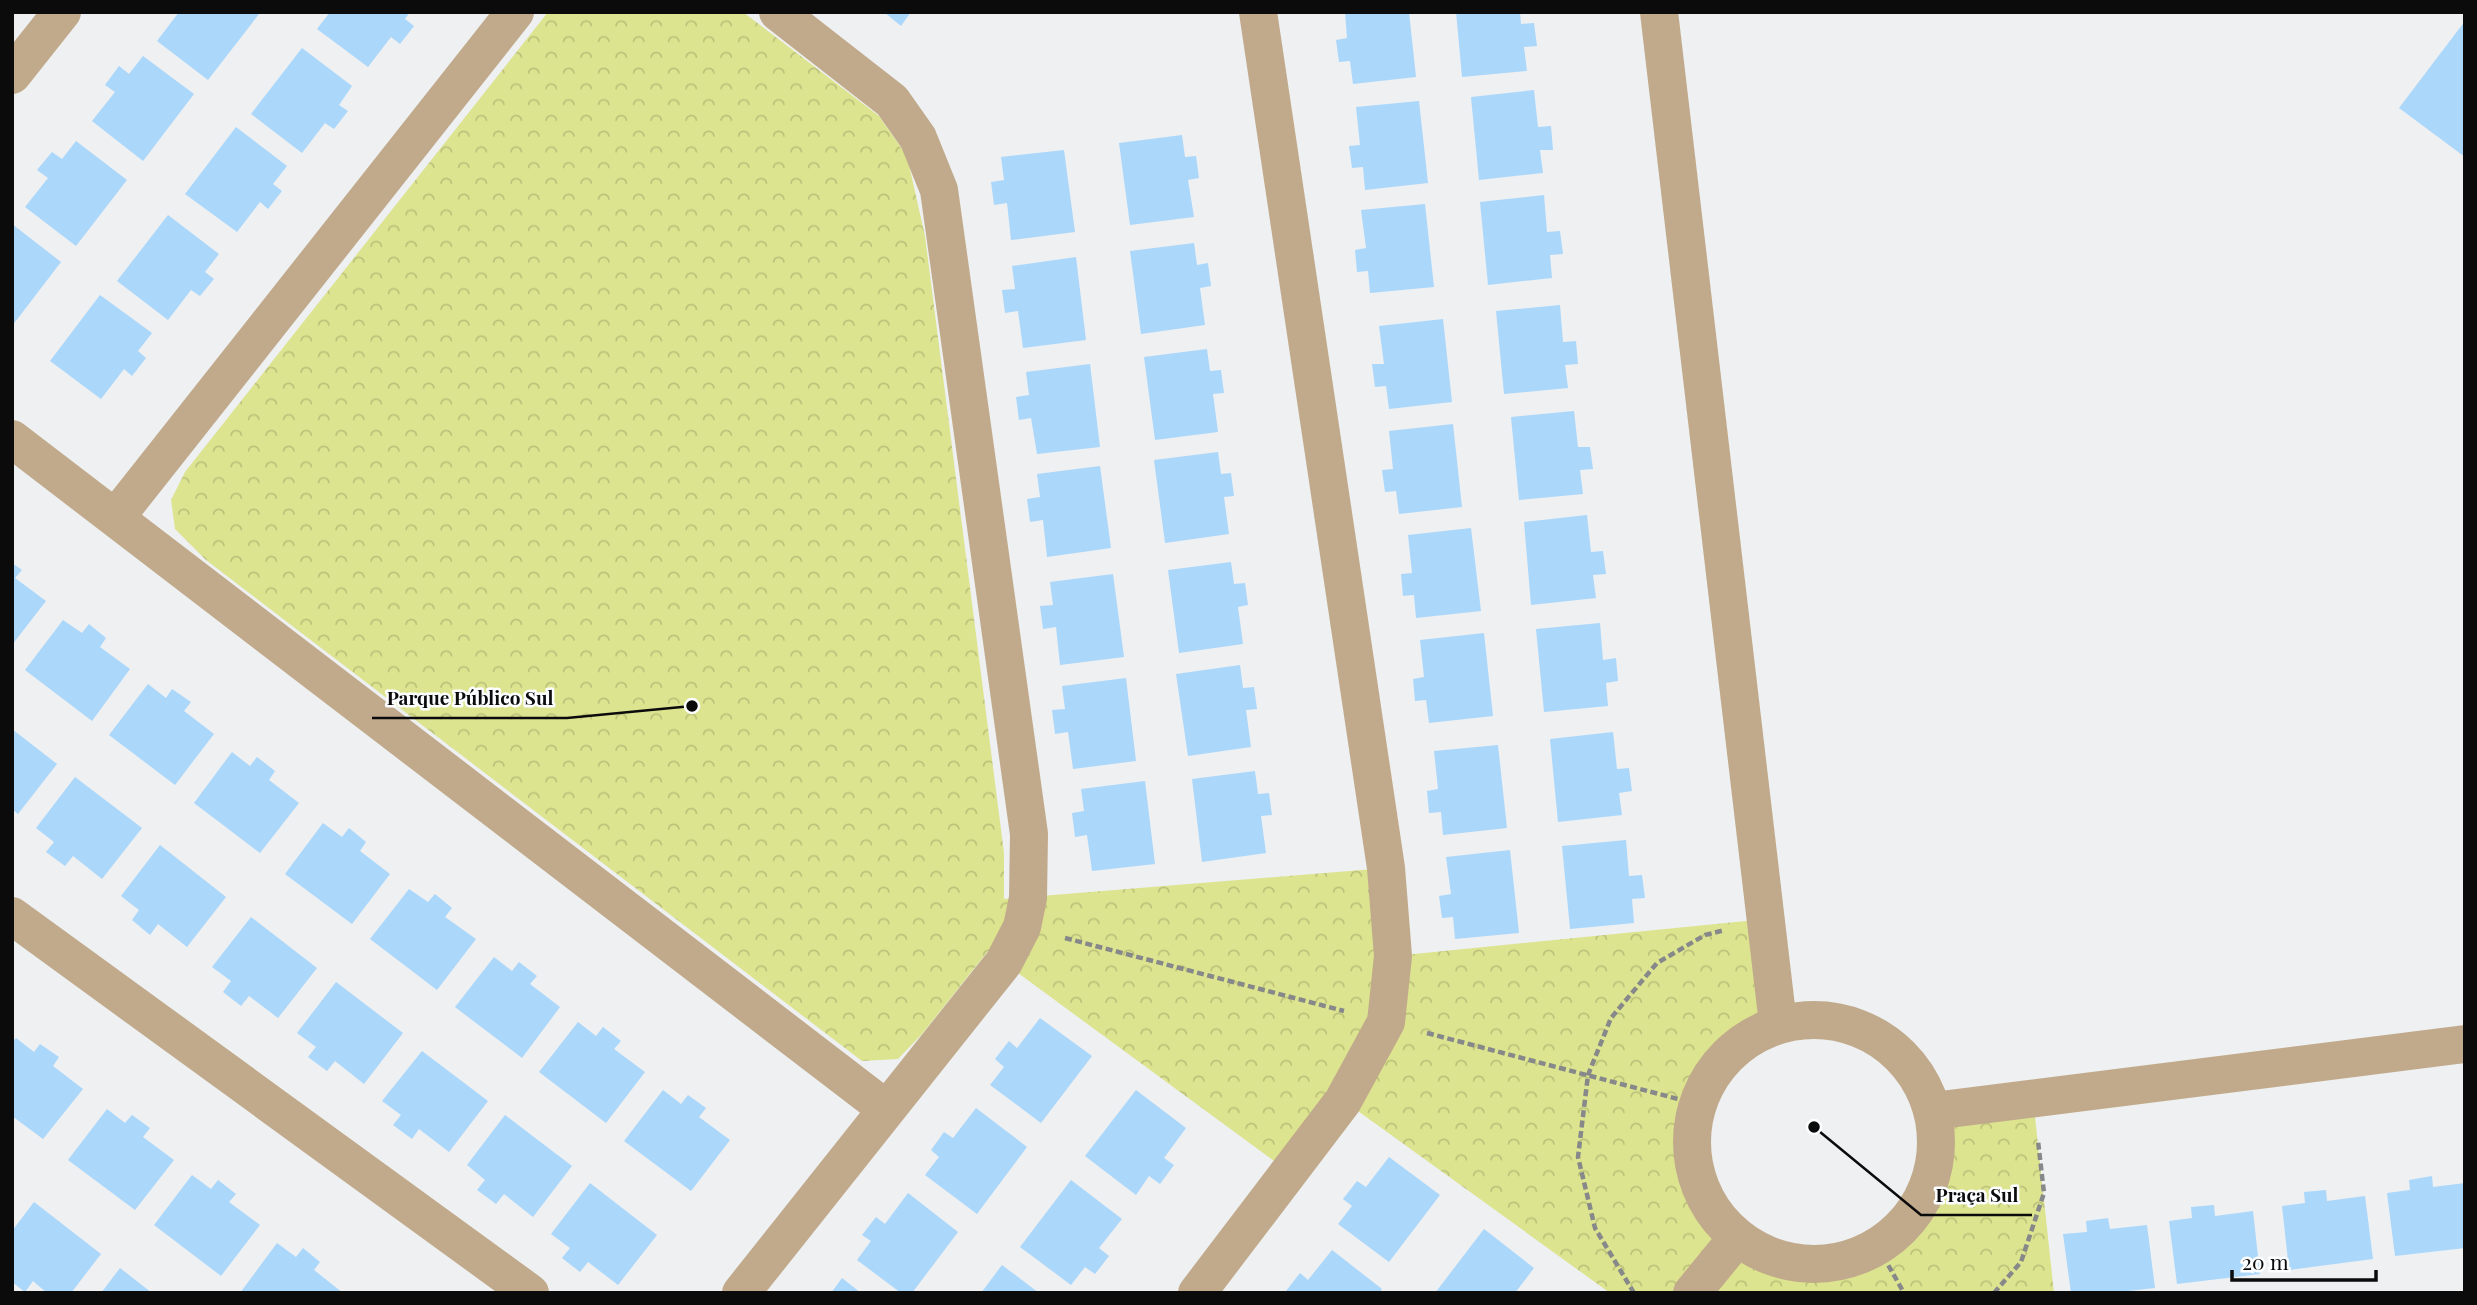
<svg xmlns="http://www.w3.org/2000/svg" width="2477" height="1305" viewBox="0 0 2477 1305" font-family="'Playfair Display',serif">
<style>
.park{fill:url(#park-crowns)}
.building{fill:#abd7fb}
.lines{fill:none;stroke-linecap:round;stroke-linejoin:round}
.path{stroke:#878889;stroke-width:4.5;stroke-dasharray:7 3.5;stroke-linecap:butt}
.minor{stroke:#c1aa8b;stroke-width:38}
.leader{fill:none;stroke:#0b0b0c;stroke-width:2.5}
.callout-dot{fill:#0b0b0c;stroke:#fcfeff;stroke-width:2.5}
.callout-label{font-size:19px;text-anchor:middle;font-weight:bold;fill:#0b0b0c;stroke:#fcfeff;stroke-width:5;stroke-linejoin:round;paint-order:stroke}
</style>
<defs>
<pattern id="park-crowns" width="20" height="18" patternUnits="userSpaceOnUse" patternTransform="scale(1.75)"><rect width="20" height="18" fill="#dde48f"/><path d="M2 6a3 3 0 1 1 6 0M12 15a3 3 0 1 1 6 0" fill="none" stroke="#bcc27a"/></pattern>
</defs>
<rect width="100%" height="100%" fill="#eef0f2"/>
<!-- park -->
<path class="park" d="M548 12H743L879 116 907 156 925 236 1004 853V899L1386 868 1394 956 1766 919 1778 1024C1766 1030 1751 1035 1741 1043 1722 1060 1706 1079 1698 1103 1695 1109 1695 1117 1694 1123 1682 1198 1744 1268 1820 1263 1847 1261 1871 1252 1892 1235 1917 1214 1937 1181 1937 1148 1937 1136 1934 1123 1933 1111L2033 1098 2054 1293H1610L1344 1101 1289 1172 988 951 922 1034 898 1059 862 1061 206 560 175 529 171 500 185 472Z"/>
<!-- building -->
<g class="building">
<path d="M179 12H257L259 14 208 80 157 41Z"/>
<path d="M330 12H410L405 19 414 26 400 44 391 37 368 67 317 29Z"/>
<path d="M884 12H911L901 26Z"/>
<path d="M1345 12H1409L1416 77 1353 84 1350 61 1339 62 1336 40 1347 38Z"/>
<path d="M1456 12H1520L1521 24 1534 23 1537 46 1524 47 1527 71 1462 77Z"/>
<path d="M2465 21V157L2399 108Z"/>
<path d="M302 48 352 86 339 105 348 111 334 129 325 123 302 153 251 114Z"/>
<path d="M143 56 194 94 143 161 92 121 115 92 105 85 119 66 129 74Z"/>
<path d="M1534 90 1538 127 1551 126 1553 150H1540L1543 173 1479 180 1471 97Z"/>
<path d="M1419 101 1428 183 1365 190 1363 167 1352 168 1349 146 1360 145 1356 107Z"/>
<path d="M236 127 287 166 273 184 282 191 268 209 260 202 237 232 185 194Z"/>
<path d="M1182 135 1185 157 1196 156 1199 178 1188 180 1194 217 1130 225 1119 143Z"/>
<path d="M76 141 127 180 76 246 25 207 48 178 37 170 52 152 62 159Z"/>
<path d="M1064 150 1075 232 1011 240 1007 203 994 205 991 182 1004 180 1001 157Z"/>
<path d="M1544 195 1547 232 1560 231 1563 254 1550 255 1552 278 1488 285 1480 202Z"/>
<path d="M1425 204 1434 287 1370 293 1368 271 1357 272 1355 250 1366 248 1361 210Z"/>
<path d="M168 215 219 254 205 272 214 279 200 296 191 290 168 320 117 281Z"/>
<path d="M12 224 61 262 12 326Z"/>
<path d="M1194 243 1197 265 1208 263 1211 286 1200 288 1205 325 1141 334 1130 251Z"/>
<path d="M1076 257 1086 340 1023 348 1018 311 1005 313 1002 290 1015 289 1012 266Z"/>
<path d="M100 295 152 333 138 351 146 358 132 376 124 369 101 399 50 361Z"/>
<path d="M1560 305 1563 342 1576 341 1578 364 1565 365 1568 388 1504 394 1496 311Z"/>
<path d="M1443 319 1452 402 1389 409 1386 386 1375 387 1372 364H1384L1379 326Z"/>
<path d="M1207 349 1210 371 1221 370 1224 393 1213 394 1218 432 1155 440 1144 357Z"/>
<path d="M1090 364 1100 447 1037 454 1031 418 1019 420 1016 397 1029 395 1026 372Z"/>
<path d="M1574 411 1578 447H1590L1593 469 1580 470 1583 494 1519 500 1511 417Z"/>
<path d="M1453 424 1462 507 1399 514 1396 491 1385 492 1382 470 1393 469 1389 431Z"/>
<path d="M1218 452 1221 474 1231 473 1234 496 1224 497 1229 534 1165 543 1154 460Z"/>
<path d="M1100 466 1111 548 1047 557 1043 520 1030 522 1027 499 1040 497 1037 474Z"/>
<path d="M1587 515 1591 552 1603 551 1606 574 1593 575 1596 598 1531 605 1524 522Z"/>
<path d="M1471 528 1481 611 1416 618 1414 595 1403 596 1401 574 1412 573 1408 535Z"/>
<path d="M1231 562 1234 584 1245 583 1248 605 1238 607 1243 644 1179 653 1168 570Z"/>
<path d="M12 563 22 570 15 578 46 601 12 645Z"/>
<path d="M1113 574 1124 657 1060 665 1056 627 1043 629 1040 606 1053 605 1050 582Z"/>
<path d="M63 620 82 633 89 624 106 638 100 647 130 669 92 721 25 670Z"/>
<path d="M1600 623 1603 660 1616 658 1618 681 1606 683 1608 706 1544 712 1536 629Z"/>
<path d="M1484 633 1493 716 1429 723 1426 700 1415 701 1413 679 1424 677 1420 640Z"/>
<path d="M1240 665 1243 688 1254 687 1257 709 1246 710 1251 747 1188 756 1176 674Z"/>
<path d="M1126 678 1136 761 1073 769 1068 732 1055 734 1052 710 1065 709 1062 686Z"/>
<path d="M148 684 166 698 172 689 191 702 184 711 214 734 175 785 109 735Z"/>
<path d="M12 729 57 764 18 814 12 809Z"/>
<path d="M1613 732 1617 769 1629 768 1632 791 1619 793 1622 815 1558 822 1550 739Z"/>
<path d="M1498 745 1507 828 1443 835 1441 812 1429 813 1427 791 1438 789 1434 751Z"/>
<path d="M232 752 250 766 257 757 275 771 269 780 299 803 260 853 194 803Z"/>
<path d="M1255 771 1258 794 1269 793 1272 815 1261 816 1266 853 1202 862 1192 779Z"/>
<path d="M75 777 142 828 102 879 73 856 65 866 46 852 54 842 36 828Z"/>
<path d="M1145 781 1155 864 1092 871 1087 835 1075 837 1072 813 1084 811 1081 789Z"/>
<path d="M323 823 342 837 349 828 366 842 360 851 390 874 352 924 285 874Z"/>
<path d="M1626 840 1629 876 1642 875 1645 898 1632 899 1634 923 1570 929 1562 846Z"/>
<path d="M160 845 226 897 187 947 158 924 150 935 132 920 139 910 121 896Z"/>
<path d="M1510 850 1519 933 1455 939 1453 917 1442 918 1439 896 1451 894 1446 857Z"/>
<path d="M409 889 428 902 435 894 452 908 445 917 476 939 437 990 370 939Z"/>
<path d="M251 917 317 968 278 1018 249 996 241 1006 223 992 231 981 212 967Z"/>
<path d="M494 957 512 971 519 962 537 976 530 984 560 1007 522 1058 455 1007Z"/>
<path d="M336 982 403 1033 364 1084 335 1061 327 1071 308 1057 316 1047 297 1033Z"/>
<path d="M1040 1018 1092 1056 1041 1123 990 1085 1004 1067 995 1059 1009 1041 1017 1048Z"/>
<path d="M578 1022 596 1036 603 1027 621 1041 614 1049 645 1072 606 1123 539 1072Z"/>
<path d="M16 1038 34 1052 40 1044 59 1057 53 1066 83 1089 43 1139 12 1116V1043Z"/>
<path d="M422 1051 488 1101 449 1152 419 1129 412 1139 393 1125 401 1115 382 1101Z"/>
<path d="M663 1090 681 1104 688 1095 706 1108 699 1117 730 1140 691 1191 624 1141Z"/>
<path d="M1136 1090 1186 1128 1164 1158 1174 1165 1160 1184 1149 1176 1136 1195 1085 1156Z"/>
<path d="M976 1108 1027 1147 977 1214 925 1175 939 1157 931 1150 944 1132 953 1138Z"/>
<path d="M107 1109 125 1123 132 1115 150 1128 143 1137 174 1160 135 1210 68 1160Z"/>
<path d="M505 1115 572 1166 533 1217 504 1194 496 1204 477 1190 485 1180 467 1165Z"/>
<path d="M1389 1157 1440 1195 1389 1262 1338 1224 1352 1206 1343 1199 1357 1181 1366 1187Z"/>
<path d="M192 1175 211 1189 218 1180 236 1194 229 1202 260 1225 221 1276 154 1225Z"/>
<path d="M2432 1176 2433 1187 2465 1183V1248L2395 1256 2387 1193 2410 1190 2409 1180Z"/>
<path d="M1071 1180 1122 1219 1099 1248 1109 1256 1095 1274 1085 1267 1071 1285 1020 1247Z"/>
<path d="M590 1183 657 1235 618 1285 588 1262 580 1272 562 1258 570 1248 551 1234Z"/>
<path d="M2326 1190 2327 1201 2365 1196 2373 1259 2289 1270 2282 1206 2305 1203 2304 1192Z"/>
<path d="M908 1193 958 1232 912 1293H901L857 1260 871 1241 862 1235 876 1217 885 1224Z"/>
<path d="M34 1202 101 1254 71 1293H47L33 1281 25 1292 12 1282 14 1267 12 1266V1231Z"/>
<path d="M2214 1205 2215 1216 2253 1211 2260 1274 2177 1284 2169 1221 2192 1218 2191 1207Z"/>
<path d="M2108 1218 2110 1229 2147 1225 2155 1288 2111 1293H2071L2063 1234 2087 1232 2086 1221Z"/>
<path d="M1484 1229 1534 1268 1515 1293H1435Z"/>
<path d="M277 1243 296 1257 303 1248 320 1262 314 1270 343 1293H240Z"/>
<path d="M1332 1250 1382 1289 1380 1293H1288L1286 1291 1300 1273 1308 1280Z"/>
<path d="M1002 1265 1039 1293H981Z"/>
<path d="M120 1268 152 1293H101Z"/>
<path d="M842 1278 861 1293H831Z"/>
</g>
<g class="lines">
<!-- path -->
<g class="path">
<path d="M1065 938 1344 1011"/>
<path d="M1427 1033 1697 1104"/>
<path d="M1878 1247 1904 1293"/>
<path d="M1634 1293 1595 1228 1578 1157 1588 1075 1611 1018 1657 963 1705 935 1725 930"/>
<path d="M1994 1293 2021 1262 2044 1193 2038 1141"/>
</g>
<!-- minor -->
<g class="minor">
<path d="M1659 12 1778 1024"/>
<path d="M12 75 62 12"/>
<path d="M12 439 885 1108"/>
<path d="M116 517 515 12"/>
<path d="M12 916 530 1293"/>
<circle cx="1814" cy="1142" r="122"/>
<path d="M1933 1111 2465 1044"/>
<path d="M741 1293 1004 962 1022 927 1028 898 1029 834 939 190 918 138 892 101 778 12"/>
<path d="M1197 1293 1343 1101 1386 1022 1393 956 1386 868 1258 12"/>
<path d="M1692 1293 1737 1238"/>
</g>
</g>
<!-- callouts -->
<path class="leader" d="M692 706L567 718H372M1814 1127L1921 1215H2032"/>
<g class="callout-dot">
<circle cx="692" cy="706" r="7"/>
<circle cx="1814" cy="1127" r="7"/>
</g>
<g class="callout-label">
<text x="470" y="705">Parque Público Sul</text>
<text x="1977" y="1202">Praça Sul</text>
</g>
<!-- border -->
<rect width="2477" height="1305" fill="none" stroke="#0b0b0c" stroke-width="28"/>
<!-- scale -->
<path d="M2232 1270v10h144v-10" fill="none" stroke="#0b0b0c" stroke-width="3.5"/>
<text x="2242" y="1270" font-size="21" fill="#0b0b0c" stroke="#fcfeff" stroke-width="5" paint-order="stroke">20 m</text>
</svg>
